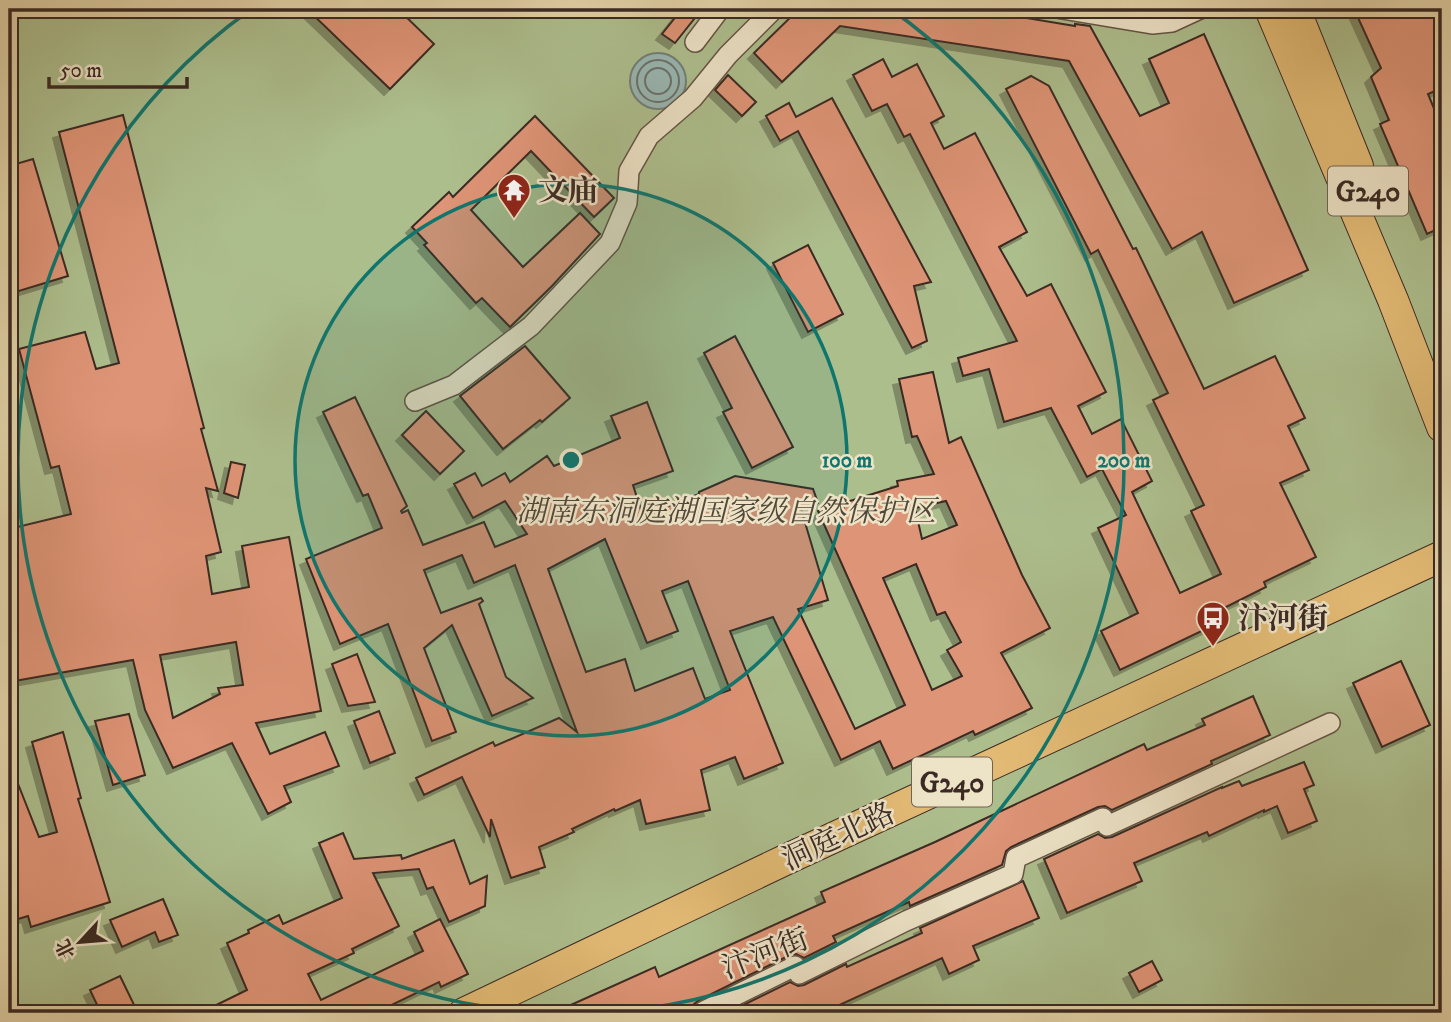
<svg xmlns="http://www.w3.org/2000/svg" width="1451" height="1022" viewBox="0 0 1451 1022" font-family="'IM FELL DW Pica','Noto Serif SC',serif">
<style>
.green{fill:#adbe8d;stroke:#747458;stroke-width:2}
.water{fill:#98b6b2;stroke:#737e79;stroke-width:2}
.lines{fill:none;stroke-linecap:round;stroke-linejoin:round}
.shore{stroke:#6a706b;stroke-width:2}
.building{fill:#de9476;stroke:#3b2a24;stroke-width:2;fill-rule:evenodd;filter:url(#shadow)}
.street-casing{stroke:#655445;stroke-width:22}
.primary-casing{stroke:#3b2a24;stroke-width:32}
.street{stroke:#ede3c7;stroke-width:19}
.primary{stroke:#e2ba74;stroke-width:30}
.ring{fill:none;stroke:#0f766e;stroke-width:3.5}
.labels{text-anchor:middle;stroke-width:5;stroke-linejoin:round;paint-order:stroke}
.shield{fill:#ede3c7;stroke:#706255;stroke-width:2}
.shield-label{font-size:28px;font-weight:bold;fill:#3b2a24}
.poi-label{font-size:30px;font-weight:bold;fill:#3b2a24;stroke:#ede3c7;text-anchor:start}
.park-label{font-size:30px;font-style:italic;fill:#524839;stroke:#ede3c7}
.street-label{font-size:30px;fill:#3b2a24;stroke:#ede3c7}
.centre{fill:#0f766e;stroke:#ede3c7;stroke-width:3.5}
.ring-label{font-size:21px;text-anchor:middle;font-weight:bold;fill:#0f766e;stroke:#ede3c7;stroke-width:5;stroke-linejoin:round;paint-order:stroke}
</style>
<defs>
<filter id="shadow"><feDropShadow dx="-6" dy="6" stdDeviation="0" flood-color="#0004"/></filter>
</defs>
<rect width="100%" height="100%" fill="#e3d4a9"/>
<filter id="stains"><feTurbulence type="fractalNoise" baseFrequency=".00286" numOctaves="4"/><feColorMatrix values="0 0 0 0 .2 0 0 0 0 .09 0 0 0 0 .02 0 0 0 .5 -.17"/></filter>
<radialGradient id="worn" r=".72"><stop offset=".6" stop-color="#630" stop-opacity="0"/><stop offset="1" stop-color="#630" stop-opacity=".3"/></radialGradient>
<!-- green -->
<rect class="green" x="9" y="9" width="1433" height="1004"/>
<!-- water -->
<circle class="water" cx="658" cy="81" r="28"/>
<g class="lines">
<!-- shore -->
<g class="shore">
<circle cx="658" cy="81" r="21"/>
<circle cx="658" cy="81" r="13"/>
</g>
</g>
<!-- building -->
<g class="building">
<path d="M307 9H398L434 44 390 89Z"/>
<path d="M682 9H702L675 43 662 34Z"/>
<path d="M799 9H973L1075 26V24L1090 26 1140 116 1169 103 1149 59 1204 34 1308 270 1234 303 1202 232 1172 249 1069 61 840 26 782 82 754 53Z"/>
<path d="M1354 9H1442V88L1428 94 1442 128V227L1427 234 1380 124 1389 120 1371 77 1381 68Z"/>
<path d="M883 59 892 77 917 64 944 116 931 123 944 149 975 133 1027 232 999 247 1027 296 1051 284 1106 392 1078 406 1092 434 1121 419 1152 481 1132 492 1180 593 1221 574 1191 511 1204 505 1153 400 1168 393 1098 250 1091 254 1006 89 1031 76 1049 86 1133 249 1136 248 1204 389 1275 356 1305 418 1288 426 1309 470 1280 483 1316 557 1264 582 1266 587 1224 608 1229 618 1120 670 1101 631 1138 613 1098 528 1126 515 1102 469 1087 477 1051 408 1004 422 989 369 963 376 958 358 1017 341 910 134 904 137 887 104 872 111 853 75Z"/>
<path d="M728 75 756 102 742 116 715 90Z"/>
<path d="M832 98 931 282 914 286 927 341 912 348 798 131 780 141 766 116 789 103 796 117Z"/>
<path d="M123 115 204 428 201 429 218 491 206 488 221 552 206 556 212 594 249 587 242 546 289 537 321 711 256 723 270 754 325 732 339 766 284 786 291 802 268 814 232 743 173 768 145 710 133 660 9 682V529L71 514 59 466 51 468 19 349 85 332 96 369 119 363 59 132ZM236 642 243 685 218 688 220 694 173 718 160 655Z"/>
<path d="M535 116 614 198 594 217 531 151 471 210 523 267 580 213 600 234 552 286 510 327 482 298 476 303 424 245 427 243 412 227 449 192 453 197Z"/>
<path d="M33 159 68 276 9 294V166Z"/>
<path d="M808 245 843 314 808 332 773 263Z"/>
<path d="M735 336 793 447 752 468 723 412 732 408 704 353Z"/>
<path d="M525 346 570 398 542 422 540 420 503 449 460 396Z"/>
<path d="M933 372 949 443 961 437 1022 575 1050 628 1001 653 1032 708 975 735 973 731 893 769 880 741 841 760 773 617 730 631 783 763 744 779 735 757 701 770 710 810 646 824 640 800 615 811 614 809 572 829 574 832 539 847 545 867 511 878 491 819 490 837 462 777 424 795 416 778 493 742 495 746 559 718 577 732 515 565 474 583 462 555 424 570 441 613 481 598 483 601 479 604 506 677 533 698 492 716 452 625 424 648 456 732 432 741 388 624 340 644 306 559 382 528 368 494 363 496 323 412 355 397 407 506 401 511 402 513 408 510 423 545 484 522 495 547 527 534 505 501 473 518 454 484 475 473 482 486 505 473 510 482 547 456 554 466 620 438 611 416 647 402 673 471 633 485 643 516 699 494V492L735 476 813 489 818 503 801 509 828 600 798 609 855 729 905 705 818 511 898 486 897 481 934 474 917 436 912 437 899 379ZM946 501 957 525 922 539 915 508ZM605 539 647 643 678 631 662 591 688 581 730 690 705 699 693 668 635 691 625 659 586 672 548 569ZM916 564 937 615 945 612 961 642 947 650 962 676 932 690 883 578Z"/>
<path d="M426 411 464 451 440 474 402 435Z"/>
<path d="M231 462 245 465 238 498 224 493Z"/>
<path d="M357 654 375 702 348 706 332 664Z"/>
<path d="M1401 661 1430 725 1382 747 1353 683Z"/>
<path d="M1253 696 1270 735 1211 761 1212 764 1112 810 1105 806 1098 807 1011 847 1006 851 1002 865 910 906 909 902 833 936 836 942 804 958 796 954 790 955 699 1000 694 1004 692 1013H553L655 967 659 977 825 902 821 892 935 842 1144 744 1147 750 1205 725 1202 719Z"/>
<path d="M379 711 395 753 370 763 354 721Z"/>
<path d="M129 714 145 775 113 785 95 721Z"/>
<path d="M63 732 81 798 78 799 110 902 31 927 28 916 15 920 9 898V761L39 837 57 832 32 742Z"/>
<path d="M1304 762 1314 785 1304 789 1317 821 1288 833 1277 806 1264 812V810L1209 836 1207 832 1134 863 1142 881 1067 913 1044 859 1098 834 1105 838 1112 837 1222 787V788L1239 781 1242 786Z"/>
<path d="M343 833 354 859 401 855 402 859 454 840 470 884 487 876 485 906 449 922 433 887 427 889 419 869 373 873 399 926 352 949 354 953 308 974 321 1000 423 951 414 932 440 919 468 974 441 987 439 982 375 1013H200L247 990 227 943 249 933 248 930 279 915 283 924 342 898 319 843Z"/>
<path d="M1023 881 1039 918 973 946 979 960 949 974 942 958 822 1013H727L790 982 798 986 804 985 846 964 847 967 922 933 920 928Z"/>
<path d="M163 899 178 935 159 942 155 932 122 947 110 920Z"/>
<path d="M1152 961 1162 980 1139 992 1129 973Z"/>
<path d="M120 976 138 1013H101L90 990Z"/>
</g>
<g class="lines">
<defs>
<g id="street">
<path d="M1062 9 1152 24 1172 22 1200 9"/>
<path d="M695 42 720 9"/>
<path d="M415 401 454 385 531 326 610 243 627 203 629 171 649 136 693 98 728 55 774 9"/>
<path d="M706 1013 704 1011 795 966 799 974 906 921 1013 874 1016 858 1103 818 1107 826 1330 723"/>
</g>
<g id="primary">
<path d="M1270 9 1393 300 1442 427"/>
<path d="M1295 9 1358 166"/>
<path d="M464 1013 785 860 1442 556"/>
</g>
</defs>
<!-- street casing -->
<use href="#street" class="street-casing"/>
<!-- primary casing -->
<use href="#primary" class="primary-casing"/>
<!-- street -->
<use href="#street" class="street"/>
<!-- primary -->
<use href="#primary" class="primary"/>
</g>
<!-- distance rings -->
<circle cx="571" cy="460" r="276" fill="#0f766e" fill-opacity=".12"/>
<g class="ring">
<circle cx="571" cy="460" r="276"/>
<path d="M892 10A553 553 0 1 1 250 10"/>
</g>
<!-- icons -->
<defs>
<symbol id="temple-pin" viewBox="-11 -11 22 30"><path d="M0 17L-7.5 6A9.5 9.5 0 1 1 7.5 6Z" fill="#8f2418" stroke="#ede3c7"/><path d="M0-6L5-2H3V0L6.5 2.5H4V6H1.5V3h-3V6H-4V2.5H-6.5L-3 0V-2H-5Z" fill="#fff"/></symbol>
<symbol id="bus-pin" viewBox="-11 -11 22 30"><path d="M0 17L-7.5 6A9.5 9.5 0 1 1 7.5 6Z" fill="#8f2418" stroke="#ede3c7"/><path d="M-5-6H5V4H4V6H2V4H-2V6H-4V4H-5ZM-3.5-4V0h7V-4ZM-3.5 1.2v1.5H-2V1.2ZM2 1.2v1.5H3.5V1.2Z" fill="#fff"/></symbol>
</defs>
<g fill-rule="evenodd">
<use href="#temple-pin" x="495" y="171" width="38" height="52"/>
<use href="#bus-pin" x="1194" y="599" width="38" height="52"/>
</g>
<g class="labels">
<!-- shield labels -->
<g class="shield">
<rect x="1328" y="166.5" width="80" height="49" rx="5"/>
<rect x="912" y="757.5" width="80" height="49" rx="5"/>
</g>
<g class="shield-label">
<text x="1368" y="201">G240</text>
<text x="952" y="792">G240</text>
</g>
<!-- poi labels -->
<g class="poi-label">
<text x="538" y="200">文庙</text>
<text x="1238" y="628">汴河街</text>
</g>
<!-- park labels -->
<g class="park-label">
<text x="726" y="521">湖南东洞庭湖国家级自然保护区</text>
</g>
<!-- street labels -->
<g class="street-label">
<text transform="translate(838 836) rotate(-25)" y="10">洞庭北路</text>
<text transform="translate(765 953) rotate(-21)" y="10">汴河街</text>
</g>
</g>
<circle cx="571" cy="460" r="10" class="centre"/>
<g class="ring-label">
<text x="847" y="467">100 m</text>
<text x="1124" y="467">200 m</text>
</g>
<!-- margin -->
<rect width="1451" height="1022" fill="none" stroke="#e3d4a9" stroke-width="35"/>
<rect x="10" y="10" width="1430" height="1001" fill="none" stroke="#3b2a24" stroke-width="3.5"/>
<rect x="18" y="18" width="1416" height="987" fill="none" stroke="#3b2a24" stroke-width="2"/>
<!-- north arrow -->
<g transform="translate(80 942) rotate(244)" stroke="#ede3c7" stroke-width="5" paint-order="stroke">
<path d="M0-5L12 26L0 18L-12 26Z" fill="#3b2a24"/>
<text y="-10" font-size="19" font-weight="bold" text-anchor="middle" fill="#3b2a24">北</text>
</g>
<!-- scale -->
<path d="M49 77v10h138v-10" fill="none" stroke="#3b2a24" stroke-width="3.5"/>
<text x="60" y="77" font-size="21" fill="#3b2a24" stroke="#ede3c7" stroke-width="5" paint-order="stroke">50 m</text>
<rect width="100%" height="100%" filter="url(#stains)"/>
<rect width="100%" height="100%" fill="url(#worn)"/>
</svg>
